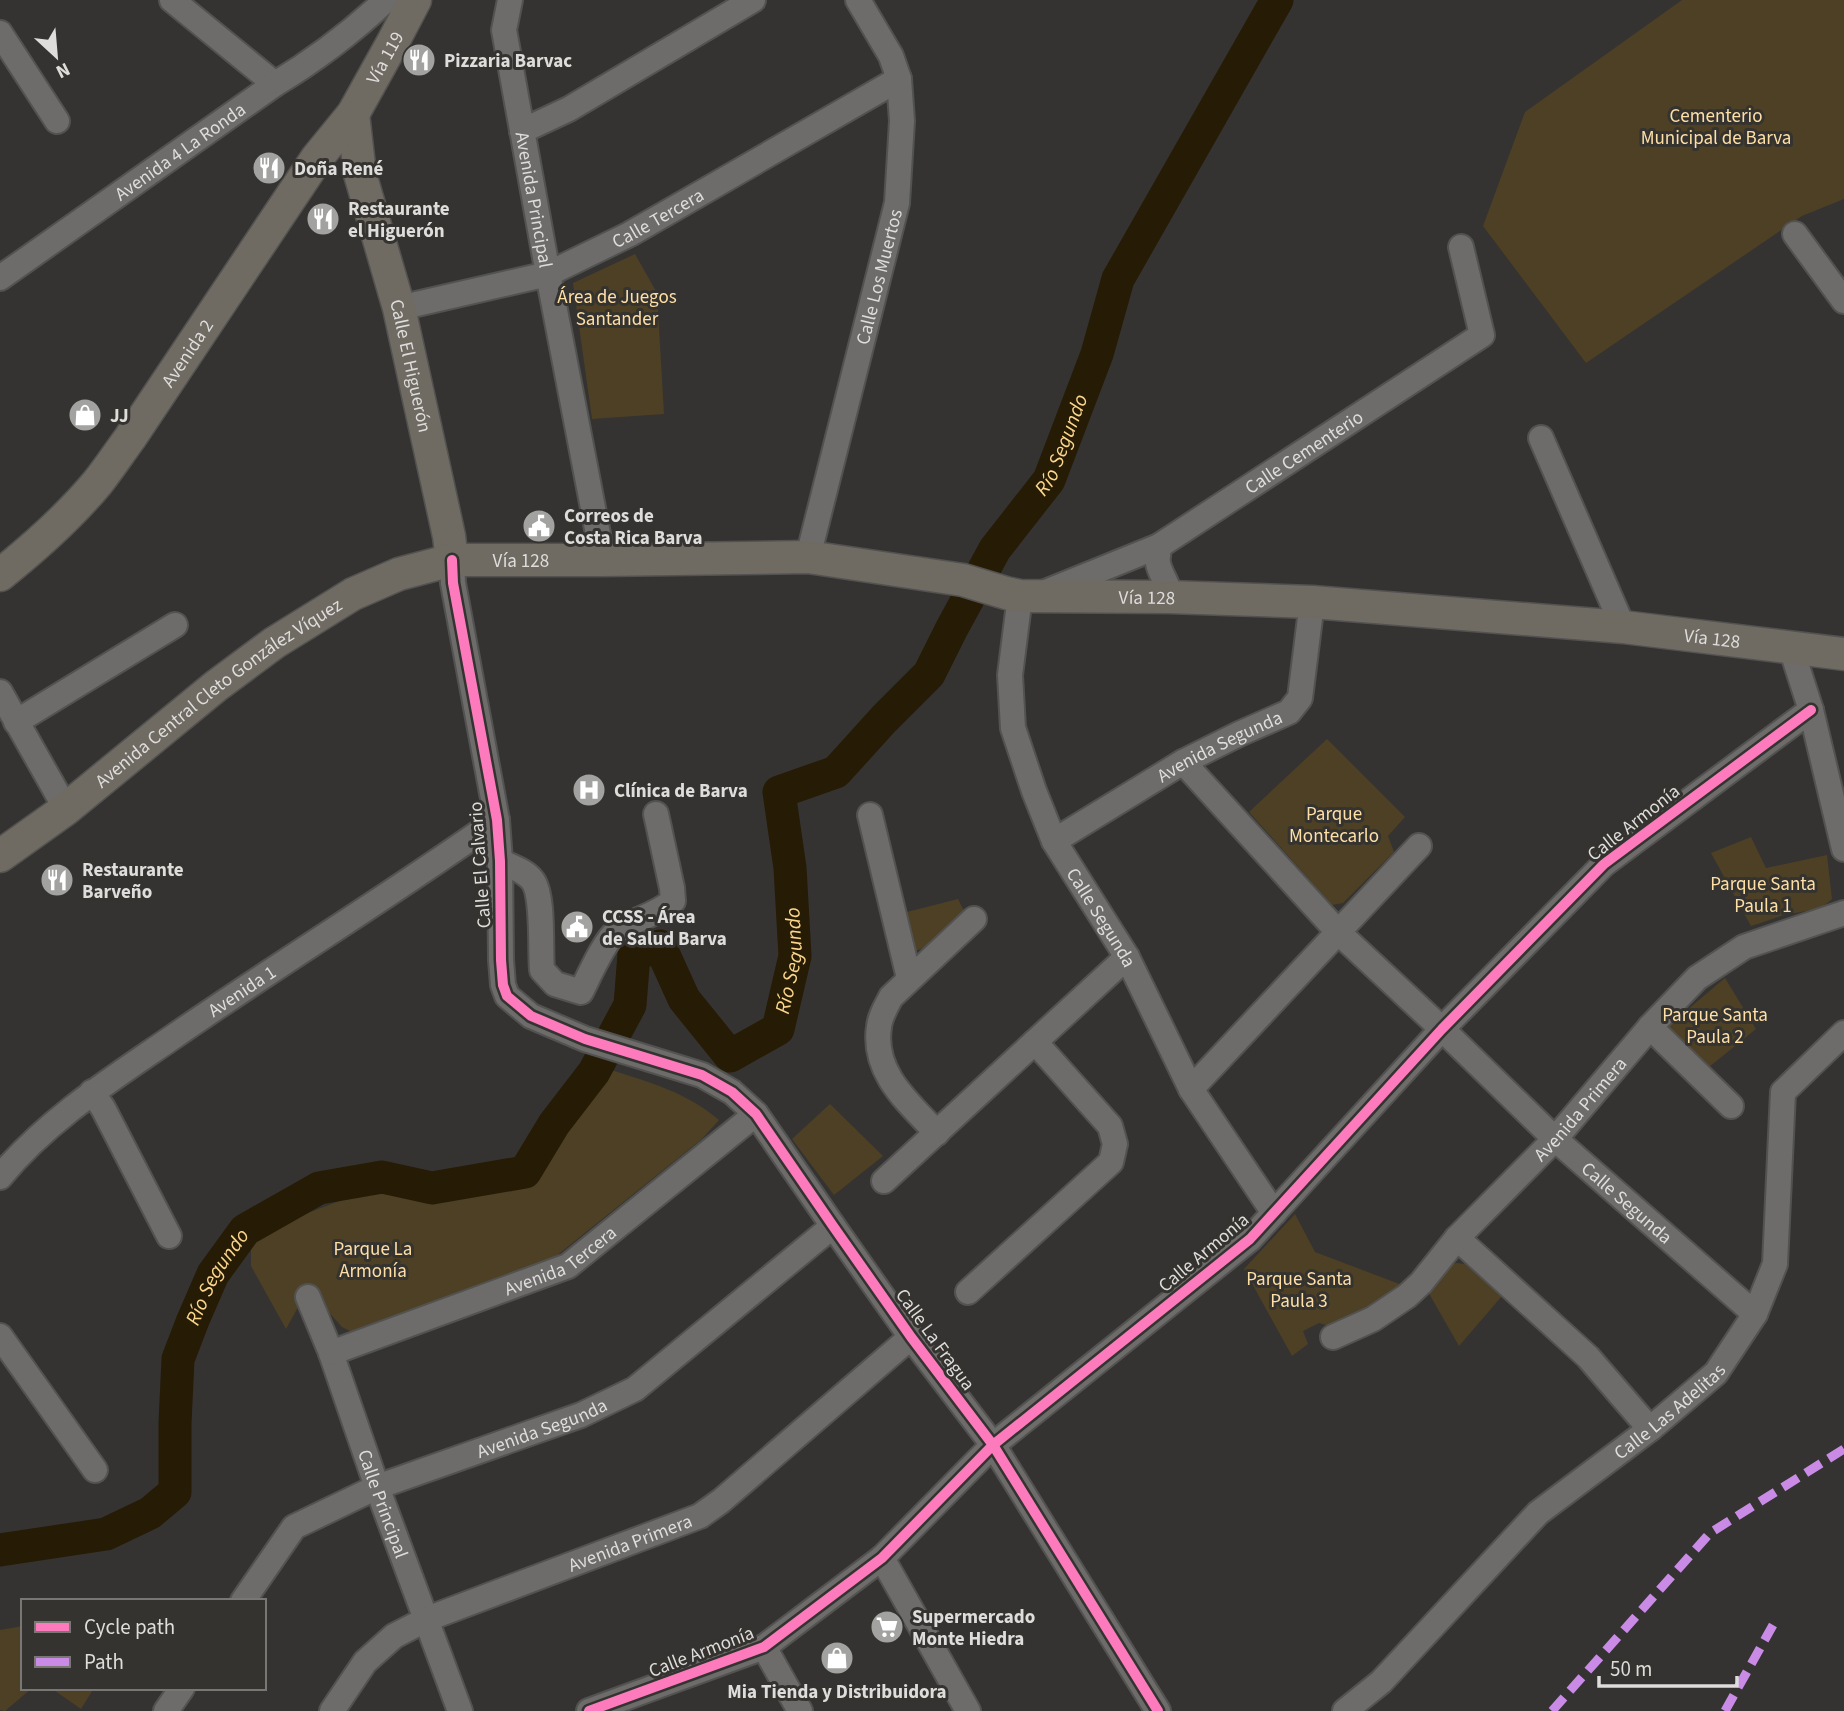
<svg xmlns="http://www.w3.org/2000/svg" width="1844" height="1711" viewBox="0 0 1844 1711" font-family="'Source Sans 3',sans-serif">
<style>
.green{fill:#4d4025}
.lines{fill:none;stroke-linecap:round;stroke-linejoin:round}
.river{stroke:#261b05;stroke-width:33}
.minor-casing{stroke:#525250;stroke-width:28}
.major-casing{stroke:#525250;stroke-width:35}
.minor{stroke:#6d6c6b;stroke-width:24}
.major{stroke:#6f6a62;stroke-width:32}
.quiet{stroke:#ca8be6;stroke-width:9;stroke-dasharray:18 9;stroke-linecap:butt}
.cycleway-casing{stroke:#353330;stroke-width:15}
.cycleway{stroke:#fd7abc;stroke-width:10}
.labels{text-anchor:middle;stroke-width:6;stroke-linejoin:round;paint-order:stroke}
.street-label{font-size:19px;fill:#dedddb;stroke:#353330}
.poi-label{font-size:19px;font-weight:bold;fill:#dedddb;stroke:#353330;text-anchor:start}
.park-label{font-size:19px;fill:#fedfa5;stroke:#353330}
.water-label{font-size:21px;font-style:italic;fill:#fcd68c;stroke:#353330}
</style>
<rect width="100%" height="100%" fill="#343331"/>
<!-- green -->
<g class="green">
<path d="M1682 0H1844V199L1802 216 1586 363 1483 226 1525 112Z"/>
<path d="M635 254 657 293 664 414 592 419 573 283Z"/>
<path d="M1327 739 1405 817 1388 836 1394 852 1343 903 1332 905 1249 812Z"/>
<path d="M1751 837 1766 868 1827 855 1832 899C1819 912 1801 911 1784 915 1773 918 1762 923 1751 926L1711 853Z"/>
<path d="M958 899 964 911C949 926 935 949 912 951L899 914Z"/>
<path d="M1725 978 1756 1029 1709 1067 1667 1027Z"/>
<path d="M608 1069C649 1082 686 1092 719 1120L702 1139 550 1261 356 1334 342 1327 308 1289 286 1329 251 1266V1240L284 1222 342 1200 385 1191 431 1200 528 1186Z"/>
<path d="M830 1104 883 1156 834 1195 792 1139Z"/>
<path d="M1295 1214 1315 1252 1402 1285 1372 1308 1337 1328 1319 1323 1303 1331 1308 1344 1292 1356 1244 1269Z"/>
<path d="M1457 1263 1465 1264 1502 1296 1459 1346 1427 1290 1450 1265Z"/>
<path d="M23 1626V1688H32L5 1711 0 1710V1630Z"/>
<path d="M51 1688H94L81 1709Z"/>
</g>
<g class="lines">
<!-- river -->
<path class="river" id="s1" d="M0 1550 106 1534 150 1513 175 1492V1423L178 1359 193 1320 213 1274 245 1230 319 1188 382 1177 432 1188 525 1172 554 1124 594 1072 630 1005 634 954 660 946 684 999 730 1056 778 1029 795 956 790 868 779 792 836 772 884 719 929 674 952 628 995 549 1049 480 1097 354 1118 279 1277 0"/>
<defs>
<g id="minor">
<path d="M172 0 275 84"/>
<path id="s2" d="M510 0 504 30 548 274 603 560"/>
<path d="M0 33 57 121"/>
<path d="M522 131 569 109 753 0"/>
<path d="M1795 234 1844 301"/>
<path id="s3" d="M0 278 275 84C315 60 352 32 386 0"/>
<path id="s4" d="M399 308 548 274 630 234 899 79"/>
<path d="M1541 438 1623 627"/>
<path d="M1159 546C1159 551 1157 558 1158 563 1160 575 1170 585 1169 597"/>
<path id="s5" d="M808 557 897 203 902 121 899 79 891 56 858 0"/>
<path d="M452 560 453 583 497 820 500 861 501 960 503 985 507 996 531 1016 585 1039 702 1075 732 1092 756 1114 833 1226 911 1337 993 1445 1158 1711"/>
<path id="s6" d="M1043 593 1159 546 1482 335 1461 247"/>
<path id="s7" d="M1020 596 1010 675 1013 728 1034 791 1054 841 1127 957 1191 1089 1274 1213"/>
<path d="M1791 648 1811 710 1844 849"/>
<path d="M0 692 66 809"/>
<path d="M16 722 175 625"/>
<path id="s8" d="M1183 762 1339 933 1442 1029 1555 1139 1755 1314"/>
<path d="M870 815 909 978"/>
<path id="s9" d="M1054 841 1183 762 1239 734 1289 712 1300 698 1312 602"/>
<path d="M500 861C511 867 525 870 533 881 544 897 540 949 542 970L555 984 581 992C589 976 605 939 618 930 636 919 656 915 673 901L672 888 656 814"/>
<path d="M1650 1027 1731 1106"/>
<path d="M1191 1089 1419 846"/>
<path d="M92 1092 103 1108 169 1236"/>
<path d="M937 1133C909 1103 872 1073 879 1027 880 1016 886 1007 891 997L974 919"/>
<path id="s10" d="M0 1177C48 1119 112 1079 173 1037 280 963 391 895 497 820"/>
<path d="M884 1181 1127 957"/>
<path d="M1457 1238 1588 1357 1650 1429"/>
<path d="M968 1292 1111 1162 1115 1144 1110 1126 1035 1042"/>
<path id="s11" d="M308 1297 331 1353 377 1487 460 1711"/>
<path d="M0 1336 95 1470"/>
<path id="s12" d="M1333 1337 1373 1319 1407 1296 1421 1283 1457 1238 1555 1139 1650 1027 1697 978 1744 947 1844 913"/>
<path id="s13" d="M331 1353 568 1266 756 1114"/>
<path d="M882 1558 968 1711"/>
<path id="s14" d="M243 1601 294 1527 377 1487 581 1415 635 1389 833 1226"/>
<path d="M764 1647 800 1711"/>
<path d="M166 1711 182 1688"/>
<path id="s15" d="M332 1711 365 1662 394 1636 427 1619 700 1516 721 1501 911 1337"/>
<path d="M589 1711 764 1647 882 1558 993 1445 1250 1239 1442 1029 1604 864 1811 710"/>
<path id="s16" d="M1345 1711 1381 1682 1538 1513 1650 1429 1716 1373 1755 1314 1775 1264 1783 1092 1844 1033"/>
</g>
<g id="major">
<path id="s17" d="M353 114 360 174 399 308 449 536 452 560"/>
<path id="s18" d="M0 575C35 547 69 517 98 482 109 468 119 453 130 438L317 158 353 114 393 42 415 0"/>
<path id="s19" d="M0 856 66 809 216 686 274 643 353 594 399 574 452 560H603L808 557 963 580 1006 593 1020 596 1169 597 1312 602 1623 627 1844 654"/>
</g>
</defs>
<!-- minor casing -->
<use href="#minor" class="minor-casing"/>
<!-- major casing -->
<use href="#major" class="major-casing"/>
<!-- minor -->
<use href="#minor" class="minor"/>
<!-- major -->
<use href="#major" class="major"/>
<!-- quiet -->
<g class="quiet">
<path d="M1552 1711 1710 1533 1844 1449"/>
<path d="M1725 1711 1773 1625"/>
</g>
<defs>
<g id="cycleway">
<path d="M452 560 453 583 497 820 500 861 501 960 503 985 507 996 531 1016 585 1039 702 1075 732 1092 756 1114 833 1226 911 1337 993 1445 1158 1711"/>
<path d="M589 1711 764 1647 882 1558 993 1445 1250 1239 1442 1029 1604 864 1811 710"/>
</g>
</defs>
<!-- cycleway casing -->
<use href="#cycleway" class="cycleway-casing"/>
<!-- cycleway -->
<use href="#cycleway" class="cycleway"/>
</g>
<!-- icons -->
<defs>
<symbol id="restaurant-disc" viewBox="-11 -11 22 22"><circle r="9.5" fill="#a2a2a0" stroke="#353330"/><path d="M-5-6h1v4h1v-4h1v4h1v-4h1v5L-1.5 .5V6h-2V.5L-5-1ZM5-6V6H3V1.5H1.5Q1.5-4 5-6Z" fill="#fff"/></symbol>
<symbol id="shop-disc" viewBox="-11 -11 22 22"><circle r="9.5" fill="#a2a2a0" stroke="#353330"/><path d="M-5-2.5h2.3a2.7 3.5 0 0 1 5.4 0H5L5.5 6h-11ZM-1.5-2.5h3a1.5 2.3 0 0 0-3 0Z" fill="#fff"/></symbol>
<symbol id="civic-disc" viewBox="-11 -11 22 22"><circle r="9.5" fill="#a2a2a0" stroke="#353330"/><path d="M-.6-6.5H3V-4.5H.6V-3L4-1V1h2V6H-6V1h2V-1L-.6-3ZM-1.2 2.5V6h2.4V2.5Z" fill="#fff"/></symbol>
<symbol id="hospital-disc" viewBox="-11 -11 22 22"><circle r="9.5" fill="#a2a2a0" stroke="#353330"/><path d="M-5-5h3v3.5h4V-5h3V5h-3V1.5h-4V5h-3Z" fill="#fff"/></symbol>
<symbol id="supermarket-disc" viewBox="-11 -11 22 22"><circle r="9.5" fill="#a2a2a0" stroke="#353330"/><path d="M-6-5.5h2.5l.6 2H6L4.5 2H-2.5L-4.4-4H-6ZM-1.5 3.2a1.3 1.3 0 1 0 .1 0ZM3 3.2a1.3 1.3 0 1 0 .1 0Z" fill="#fff"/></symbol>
</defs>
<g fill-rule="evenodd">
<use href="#restaurant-disc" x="400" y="41" width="38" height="38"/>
<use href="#restaurant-disc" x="250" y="149" width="38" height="38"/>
<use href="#restaurant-disc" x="304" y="200" width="38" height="38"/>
<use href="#shop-disc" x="66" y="396" width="38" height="38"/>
<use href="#civic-disc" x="520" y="507" width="38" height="38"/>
<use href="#hospital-disc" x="570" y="771" width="38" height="38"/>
<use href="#restaurant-disc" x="38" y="861" width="38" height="38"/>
<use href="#civic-disc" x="558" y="908" width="38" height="38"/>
<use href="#supermarket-disc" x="868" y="1608" width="38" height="38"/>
<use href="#shop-disc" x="818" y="1639" width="38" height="38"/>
</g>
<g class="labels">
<!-- street labels -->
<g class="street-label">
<text dy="7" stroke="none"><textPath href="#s18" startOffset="648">Vía 119</textPath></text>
<text dy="7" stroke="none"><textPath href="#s3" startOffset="220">Avenida 4 La Ronda</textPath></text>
<text dy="7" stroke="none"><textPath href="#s2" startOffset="203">Avenida Principal</textPath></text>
<text dy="7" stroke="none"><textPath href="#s4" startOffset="276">Calle Tercera</textPath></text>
<text dy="7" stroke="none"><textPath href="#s5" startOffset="289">Calle Los Muertos</textPath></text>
<text dy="7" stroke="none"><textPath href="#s18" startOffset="292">Avenida 2</textPath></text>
<text dy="7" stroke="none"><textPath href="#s17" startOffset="259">Calle El Higuerón</textPath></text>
<text dy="7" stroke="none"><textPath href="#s6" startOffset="298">Calle Cementerio</textPath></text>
<text dy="7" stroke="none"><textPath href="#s19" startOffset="614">Vía 128</textPath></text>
<text dy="7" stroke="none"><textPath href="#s19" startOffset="1244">Vía 128</textPath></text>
<text dy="7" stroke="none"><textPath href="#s19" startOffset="1811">Vía 128</textPath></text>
<text dy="7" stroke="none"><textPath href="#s19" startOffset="273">Avenida Central Cleto González Víquez</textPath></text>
<text dy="7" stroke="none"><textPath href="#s9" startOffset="191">Avenida Segunda</textPath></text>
<text transform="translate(1633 822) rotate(-38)" y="7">Calle Armonía</text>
<text transform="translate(479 865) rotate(-94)" y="7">Calle El Calvario</text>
<text dy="7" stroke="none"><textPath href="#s7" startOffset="343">Calle Segunda</textPath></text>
<text dy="7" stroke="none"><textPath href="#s10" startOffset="306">Avenida 1</textPath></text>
<text dy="7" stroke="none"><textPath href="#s12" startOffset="340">Avenida Primera</textPath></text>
<text dy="7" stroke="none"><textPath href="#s8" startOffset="626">Calle Segunda</textPath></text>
<text transform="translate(1203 1252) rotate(-40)" y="7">Calle Armonía</text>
<text dy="7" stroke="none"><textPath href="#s13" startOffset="248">Avenida Tercera</textPath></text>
<text transform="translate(936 1339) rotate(54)" y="7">Calle La Fragua</text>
<text dy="7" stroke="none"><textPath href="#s16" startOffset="443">Calle Las Adelitas</textPath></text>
<text dy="7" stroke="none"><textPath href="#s14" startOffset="357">Avenida Segunda</textPath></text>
<text dy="7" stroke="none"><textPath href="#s11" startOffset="220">Calle Principal</textPath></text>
<text dy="7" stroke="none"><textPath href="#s15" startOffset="352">Avenida Primera</textPath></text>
<text transform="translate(701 1651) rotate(-21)" y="7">Calle Armonía</text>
</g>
<!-- poi labels -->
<g class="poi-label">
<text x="444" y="67">Pizzaria Barvac</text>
<text x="294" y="175">Doña René</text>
<text x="348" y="215">Restaurante<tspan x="348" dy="22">el Higuerón</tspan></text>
<text x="110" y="422">JJ</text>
<text x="564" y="522">Correos de<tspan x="564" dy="22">Costa Rica Barva</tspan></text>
<text x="614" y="797">Clínica de Barva</text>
<text x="82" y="876">Restaurante<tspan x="82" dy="22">Barveño</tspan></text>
<text x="602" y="923">CCSS - Área<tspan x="602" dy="22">de Salud Barva</tspan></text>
<text x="912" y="1623">Supermercado<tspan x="912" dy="22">Monte Hiedra</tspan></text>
<text x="837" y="1698" text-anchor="middle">Mia Tienda y Distribuidora</text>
</g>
<!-- park labels -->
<g class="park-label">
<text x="1716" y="122">Cementerio<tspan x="1716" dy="22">Municipal de Barva</tspan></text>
<text x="617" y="303">Área de Juegos<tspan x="617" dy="22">Santander</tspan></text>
<text x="1334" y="820">Parque<tspan x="1334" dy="22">Montecarlo</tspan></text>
<text x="1763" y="890">Parque Santa<tspan x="1763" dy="22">Paula 1</tspan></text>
<text x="1715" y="1021">Parque Santa<tspan x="1715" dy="22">Paula 2</tspan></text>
<text x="373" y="1255">Parque La<tspan x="373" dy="22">Armonía</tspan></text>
<text x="1299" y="1285">Parque Santa<tspan x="1299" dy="22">Paula 3</tspan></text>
</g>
<!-- water labels -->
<g class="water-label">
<text dy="7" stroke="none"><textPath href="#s1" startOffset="1927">Río Segundo</textPath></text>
<text dy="7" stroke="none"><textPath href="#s1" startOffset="1295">Río Segundo</textPath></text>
<text dy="7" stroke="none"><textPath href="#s1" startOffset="413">Río Segundo</textPath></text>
</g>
</g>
<!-- legend -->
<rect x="21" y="1599" width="245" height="91" fill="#353330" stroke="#797774" stroke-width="2"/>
<rect x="35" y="1622" width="35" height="10" fill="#fd7abc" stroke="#797774" stroke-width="2"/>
<text x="84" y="1634" font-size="21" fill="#dedddb">Cycle path</text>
<rect x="35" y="1657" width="35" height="10" fill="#ca8be6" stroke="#797774" stroke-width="2"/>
<text x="84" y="1669" font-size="21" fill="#dedddb">Path</text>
<!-- north arrow -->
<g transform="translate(56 56) rotate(154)" stroke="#353330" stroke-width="5" paint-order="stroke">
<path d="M0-5L12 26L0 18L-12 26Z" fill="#dedddb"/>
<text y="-10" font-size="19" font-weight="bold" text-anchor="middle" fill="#dedddb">N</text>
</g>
<!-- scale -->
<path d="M1599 1676v10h138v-10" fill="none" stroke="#dedddb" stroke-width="3.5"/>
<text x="1610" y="1676" font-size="21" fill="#dedddb" stroke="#353330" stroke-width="5" paint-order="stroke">50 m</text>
</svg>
